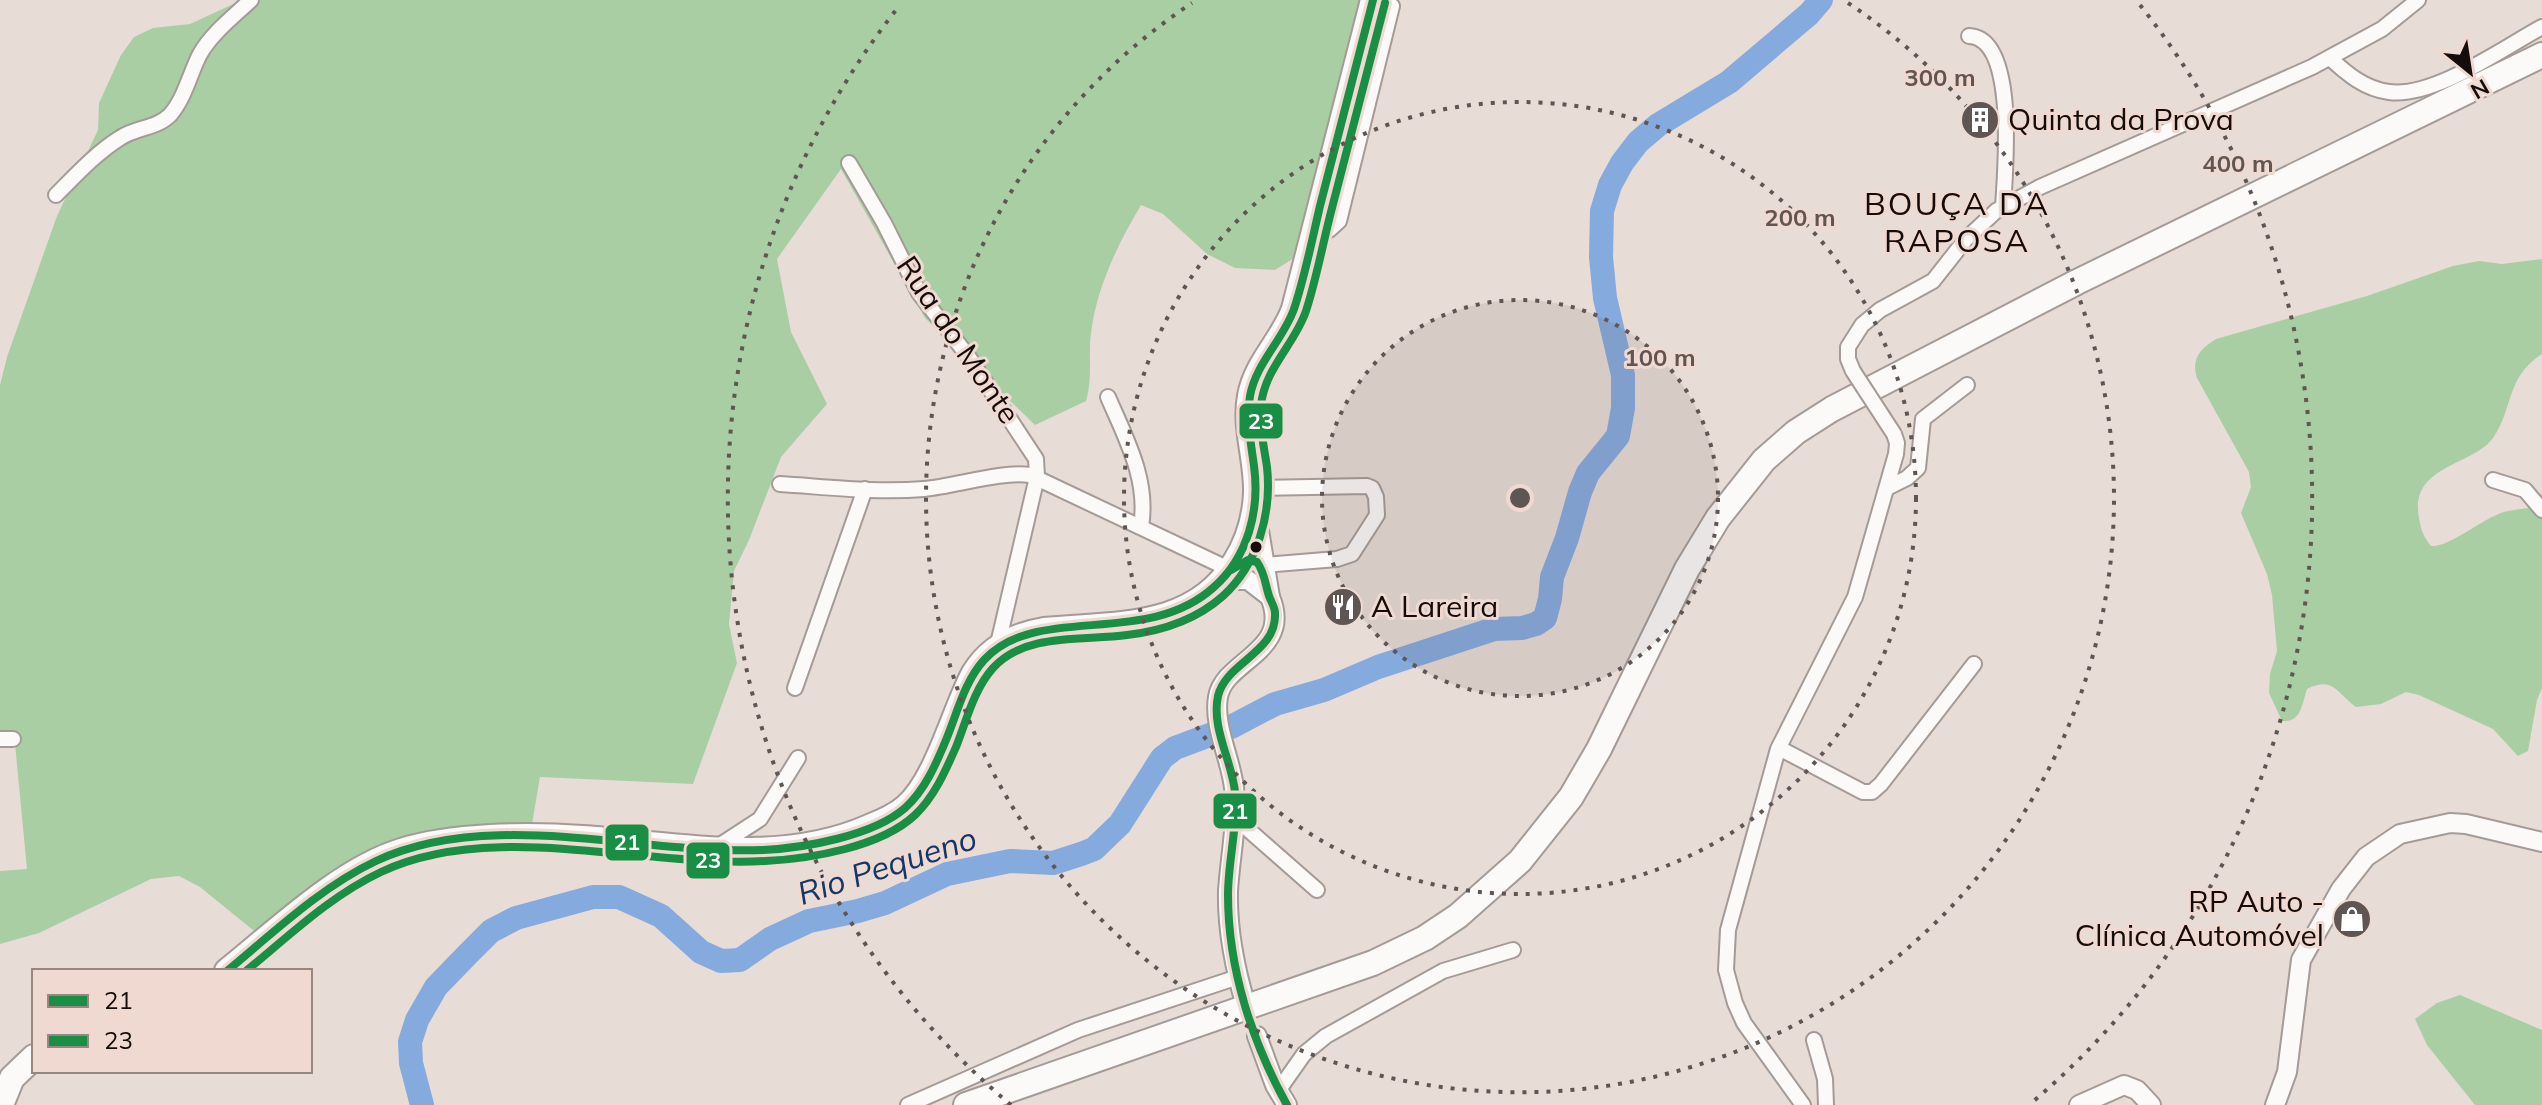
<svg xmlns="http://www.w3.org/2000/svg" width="2542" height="1105" viewBox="0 0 2542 1105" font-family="Mulish,sans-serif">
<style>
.forest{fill:#a9cea4}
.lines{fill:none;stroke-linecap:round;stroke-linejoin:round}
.river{stroke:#85aadd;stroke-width:24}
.minor-casing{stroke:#a49b97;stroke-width:18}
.tertiary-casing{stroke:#a49b97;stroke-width:22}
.primary-casing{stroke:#a49b97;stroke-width:28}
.trunk-casing{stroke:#a49b97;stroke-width:28}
.minor{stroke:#fcfaf9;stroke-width:14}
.tertiary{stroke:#fcfaf9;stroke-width:18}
.primary{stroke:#fcfaf9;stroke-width:24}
.trunk{stroke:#fcfaf9;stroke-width:24}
.minor-bridge-casing{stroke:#a49b97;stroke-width:18;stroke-linecap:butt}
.minor-bridge{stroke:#fcfaf9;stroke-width:14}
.bus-1-casing{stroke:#efd9d0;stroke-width:14}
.bus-2-casing{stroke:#efd9d0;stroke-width:14}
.bus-1{stroke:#198e45;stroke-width:8}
.bus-2{stroke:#198e45;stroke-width:8}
.ring{fill:none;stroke:#5f5552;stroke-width:4;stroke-dasharray:4 8}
.bus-dot{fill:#150d0b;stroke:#efd9d0;stroke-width:3}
.labels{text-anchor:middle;stroke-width:6;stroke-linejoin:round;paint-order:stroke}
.poi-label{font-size:30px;fill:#150d0b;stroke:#efd9d0;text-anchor:start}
.street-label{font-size:30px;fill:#150d0b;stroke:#efd9d0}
.neighbourhood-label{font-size:32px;letter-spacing:2px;fill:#150d0b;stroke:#efd9d0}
.water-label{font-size:32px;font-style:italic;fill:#123869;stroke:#efd9d0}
.centre{fill:#5f5552;stroke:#efd9d0;stroke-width:4}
.ring-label{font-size:24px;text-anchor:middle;font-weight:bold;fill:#5f5552;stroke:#efd9d0;stroke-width:6;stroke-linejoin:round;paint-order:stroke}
.line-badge{stroke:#efd9d0;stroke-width:3}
.badge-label{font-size:22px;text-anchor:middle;font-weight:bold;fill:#fff}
</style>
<rect width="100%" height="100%" fill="#e8dcd7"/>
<!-- forest -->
<g class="forest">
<path d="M242 0H1360L1294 258 1275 270 1235 268 1207 254 1163 214 1141 205C1118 244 1097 286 1091 333 1088 357 1093 376 1086 401L1035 425 925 318 841 169 777 259 791 332 827 404 781 457 749 540 734 571 729 624 737 663 693 784 540 777 531 830 437 834 258 934 200 887 179 876 151 879 39 933 0 944V871L27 869 15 744 0 743V385L7 357 57 216 98 130 99 103 121 55 134 37 153 28 190 24Z"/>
<path d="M2542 259V354C2505 378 2514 408 2493 438 2473 466 2409 465 2419 518 2421 530 2423 536 2431 546 2449 548 2483 518 2504 512 2516 509 2530 508 2542 506V688L2537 700 2528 751 2518 756 2493 729 2419 695 2406 692 2381 704 2356 707C2336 692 2333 676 2307 689 2302 704 2301 723 2282 721L2269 693 2270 674 2277 651 2272 595 2267 574 2241 513 2251 487 2249 472 2197 378C2191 359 2200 349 2216 339L2367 296 2453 266 2479 261 2502 264Z"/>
<path d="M2460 995 2542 1030V1105H2475L2427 1045 2415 1019 2437 1003Z"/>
</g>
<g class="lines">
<!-- river -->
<path class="river" d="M422 1105 411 1063 410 1042 417 1020 436 987 467 955 491 931 516 918 593 897H619L661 916 701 952 721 961 740 960 770 939 809 921 858 911 885 903 947 874 1010 861 1053 863 1081 854 1094 849 1120 824 1162 758 1175 748 1231 727 1275 704 1324 690 1378 667 1494 629 1522 628 1536 624 1545 618 1550 599 1552 577 1567 538 1580 492 1588 473 1618 436 1623 408V375L1605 298 1601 257 1602 211 1610 185 1622 163 1638 142 1658 125 1729 82 1809 14 1821 0"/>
<defs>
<g id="minor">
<path d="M1969 36C2018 38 2005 172 2003 207"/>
<path d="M2330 58C2347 74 2365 89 2389 92 2434 98 2503 48 2542 27"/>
<path d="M849 163 884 223 919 293 968 356 1036 459 1037 477 997 648"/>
<path d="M56 195C76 175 96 153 120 138 136 127 156 129 170 115 185 98 190 73 200 54 212 33 233 17 251 0"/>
<path d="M1315 228 1329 230 1339 221 1392 6"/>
<path d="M1853 371 1848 359V347L1862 325 1880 310 1933 281 1966 239 1996 211 2040 187 2312 67 2382 29 2418 0"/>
<path d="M1108 397C1126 439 1149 480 1141 527"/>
<path d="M2493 480 2525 490 2542 510"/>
<path d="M780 484C828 487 876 493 924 489 956 486 1001 471 1030 475L1231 570"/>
<path d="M1256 488 1367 486 1372 488 1376 497 1377 515 1352 554 1337 559 1265 565"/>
<path d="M1887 488 1907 478 1918 468 1923 419 1967 385"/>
<path d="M795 688 865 489"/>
<path d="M0 739H13"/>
<path d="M1779 748 1863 792H1872L1881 784 1974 664"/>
<path d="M1235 818 1317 890"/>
<path d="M717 847 760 819 798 758"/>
<path d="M1814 1040 1825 1079 1826 1105"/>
<path d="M1278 1091 1304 1054 1326 1036 1443 971 1513 950"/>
<path d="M908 1105 1078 1030 1238 977"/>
<path d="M1803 1105 1744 1023 1735 1003 1726 970 1728 930 1778 749 1855 597 1896 454 1897 443 1894 434"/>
</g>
<g id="tertiary">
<path d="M1223 580H1248L1270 597"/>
<path d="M1246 1006C1235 969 1227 931 1228 891 1230 857 1238 822 1234 788 1231 759 1213 726 1218 697 1224 660 1293 652 1270 597L1256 512"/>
<path d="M1257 1036 1275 1085 1287 1105"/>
<path d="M2079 1105 2124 1085 2137 1090 2151 1105"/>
<path d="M2275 1105 2287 1072 2301 960 2341 889 2366 857 2400 834 2450 823 2466 824 2542 842"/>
</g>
<g id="primary">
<path d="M227 971C277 931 340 870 401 851 451 835 529 834 582 838 677 844 778 867 869 827 882 822 896 816 906 807 937 780 954 710 974 673 990 647 1015 635 1044 630 1114 623 1194 631 1235 562 1248 541 1255 517 1256 493 1257 460 1244 428 1250 396 1256 363 1283 340 1294 309L1373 0"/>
<path d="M1 1105 12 1078 34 1057"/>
</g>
<path id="trunk" d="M966 1105 1373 963 1425 938 1458 916 1520 861 1571 797 1599 749 1687 569 1718 518 1764 460 1796 432 1832 409 2077 282 2542 55"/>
</defs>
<!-- minor casing -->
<use href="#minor" class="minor-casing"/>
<!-- tertiary casing -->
<use href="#tertiary" class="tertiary-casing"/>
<!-- primary casing -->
<use href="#primary" class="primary-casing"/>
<!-- trunk casing -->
<use href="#trunk" class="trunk-casing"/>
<!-- minor -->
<use href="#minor" class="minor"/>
<!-- tertiary -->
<use href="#tertiary" class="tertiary"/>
<!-- primary -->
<use href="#primary" class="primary"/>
<!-- trunk -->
<use href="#trunk" class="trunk"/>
<defs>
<path id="minor-bridge" d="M1853 371 1894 434"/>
</defs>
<!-- minor-bridge casing -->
<use href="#minor-bridge" class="minor-bridge-casing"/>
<!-- minor-bridge -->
<use href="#minor-bridge" class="minor-bridge"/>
<defs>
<g id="bus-1">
<path d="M1231 570 1248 560 1257 562C1265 573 1265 584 1269 596 1271 602 1275 607 1275 613 1277 653 1226 662 1218 696 1211 728 1232 761 1235 792 1238 826 1228 861 1228 895 1228 968 1252 1042 1287 1105"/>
<path d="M227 971C274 932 321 887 376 861 491 807 641 855 763 850 804 848 873 836 905 808 925 790 936 764 946 740 957 714 964 682 984 660 1037 602 1146 649 1214 587 1248 557 1260 510 1254 466 1251 443 1246 419 1250 396 1256 363 1283 340 1294 309 1305 276 1312 240 1320 206 1338 137 1355 69 1373 0"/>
</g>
<path id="bus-2" d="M246 971C289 936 330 896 381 872 492 819 646 868 765 861 810 859 881 847 915 815 934 797 945 772 956 747 966 722 974 689 993 668 1026 632 1083 641 1127 635 1162 631 1196 620 1223 596 1258 564 1272 513 1267 467 1264 447 1259 426 1261 406 1264 369 1295 344 1306 311 1317 277 1323 242 1332 208 1350 140 1367 71 1385 3"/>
</defs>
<!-- bus-1 casing -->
<use href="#bus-1" class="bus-1-casing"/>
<!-- bus-2 casing -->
<use href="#bus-2" class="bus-2-casing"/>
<!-- bus-1 -->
<use href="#bus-1" class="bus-1"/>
<!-- bus-2 -->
<use href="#bus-2" class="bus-2"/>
</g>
<!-- distance rings -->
<circle cx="1520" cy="498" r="198" fill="#5f5552" fill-opacity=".12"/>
<g class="ring">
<circle cx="1520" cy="498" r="198"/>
<circle cx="1520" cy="498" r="396"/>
<path d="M1848 3A594 594 0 1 1 1192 3"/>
<path d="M1011 1105A792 792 0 0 1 900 5M2140 5A792 792 0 0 1 2029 1105"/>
</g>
<!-- icons -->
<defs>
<symbol id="building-disc" viewBox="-11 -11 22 22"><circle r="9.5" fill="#5f5552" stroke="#efd9d0"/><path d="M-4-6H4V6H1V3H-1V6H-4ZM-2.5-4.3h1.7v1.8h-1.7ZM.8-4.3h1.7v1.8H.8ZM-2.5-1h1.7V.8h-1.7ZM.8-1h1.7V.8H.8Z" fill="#fff"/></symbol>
<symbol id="restaurant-disc" viewBox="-11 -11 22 22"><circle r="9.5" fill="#5f5552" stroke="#efd9d0"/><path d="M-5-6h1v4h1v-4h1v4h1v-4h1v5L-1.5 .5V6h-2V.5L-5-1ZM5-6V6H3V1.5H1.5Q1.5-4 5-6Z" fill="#fff"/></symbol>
<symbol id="shop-disc" viewBox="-11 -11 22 22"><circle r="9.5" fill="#5f5552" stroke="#efd9d0"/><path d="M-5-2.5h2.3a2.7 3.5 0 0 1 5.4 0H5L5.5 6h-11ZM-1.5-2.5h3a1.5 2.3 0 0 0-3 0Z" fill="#fff"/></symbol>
</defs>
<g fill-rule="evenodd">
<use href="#building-disc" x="1958" y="98" width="44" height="44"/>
<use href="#restaurant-disc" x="1321" y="585" width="44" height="44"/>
<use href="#shop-disc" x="2330" y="897" width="44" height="44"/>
</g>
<!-- markers -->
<circle class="bus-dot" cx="1256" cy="547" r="7"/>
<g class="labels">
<!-- poi labels -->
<g class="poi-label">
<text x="2008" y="130">Quinta da Prova</text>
<text x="1371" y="617">A Lareira</text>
<text x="2324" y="912" text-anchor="end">RP Auto -<tspan x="2324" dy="34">Clínica Automóvel</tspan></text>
</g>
<!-- street labels -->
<g class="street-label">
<text transform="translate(958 340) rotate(56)" y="10">Rua do Monte</text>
</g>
<!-- neighbourhood labels -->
<g class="neighbourhood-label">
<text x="1957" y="215">BOUÇA DA<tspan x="1957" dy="37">RAPOSA</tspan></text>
</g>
<!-- water labels -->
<g class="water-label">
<text transform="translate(887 866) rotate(-18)" y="11">Rio Pequeno</text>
</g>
</g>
<circle cx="1520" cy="498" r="12" class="centre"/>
<g class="ring-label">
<text x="1940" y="86">300 m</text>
<text x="2238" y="172">400 m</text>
<text x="1800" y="226">200 m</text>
<text x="1660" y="366">100 m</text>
</g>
<g class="line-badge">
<rect x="1238" y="402" width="46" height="38" rx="8" fill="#198e45"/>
<rect x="1212" y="792" width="46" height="38" rx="8" fill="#198e45"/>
<rect x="604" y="823" width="46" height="39" rx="8" fill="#198e45"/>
<rect x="685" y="841" width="46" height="39" rx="8" fill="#198e45"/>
</g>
<g class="badge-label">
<text x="1261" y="429">23</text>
<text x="1235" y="819">21</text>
<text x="627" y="850">21</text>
<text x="708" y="868">23</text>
</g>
<!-- legend -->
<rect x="32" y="969" width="280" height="104" fill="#efd9d0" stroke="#988781" stroke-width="2"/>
<rect x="48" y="995" width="40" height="12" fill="#198e45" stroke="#988781" stroke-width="2"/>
<text x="104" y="1009" font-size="24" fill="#150d0b">21</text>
<rect x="48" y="1035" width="40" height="12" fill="#198e45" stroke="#988781" stroke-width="2"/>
<text x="104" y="1049" font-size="24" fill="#150d0b">23</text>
<!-- north arrow -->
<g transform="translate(2470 72) rotate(150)" stroke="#efd9d0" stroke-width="6" paint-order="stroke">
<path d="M0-6L14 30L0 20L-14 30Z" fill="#150d0b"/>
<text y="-12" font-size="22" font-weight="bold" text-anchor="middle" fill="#150d0b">N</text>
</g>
</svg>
